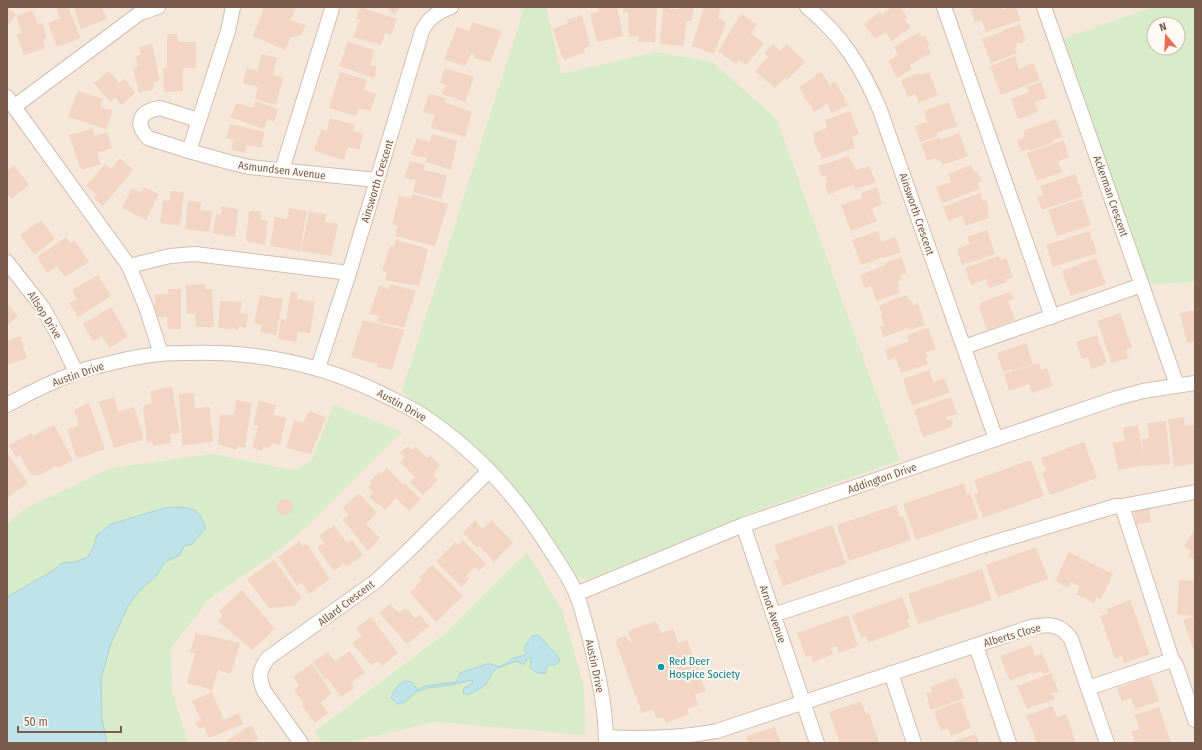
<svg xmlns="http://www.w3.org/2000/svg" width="1202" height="750" viewBox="0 0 1202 750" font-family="'Fira Sans Condensed',sans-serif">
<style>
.residential{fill:#f5e8da;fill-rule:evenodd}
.green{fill:#d8ecc9;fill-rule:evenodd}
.water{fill:#bfe3e8;stroke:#a5d3da}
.building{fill:#f3d5c3}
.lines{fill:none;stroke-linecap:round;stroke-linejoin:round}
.minor-casing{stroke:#d1beb0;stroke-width:16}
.minor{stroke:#fff;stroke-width:14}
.culture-dot{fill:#0f9aa8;stroke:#fffaf3;stroke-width:1.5}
.labels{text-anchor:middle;stroke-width:4;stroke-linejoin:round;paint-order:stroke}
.street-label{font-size:11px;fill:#7a5c4d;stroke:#fffaf3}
.culture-label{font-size:11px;fill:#0d838f;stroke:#fffaf3;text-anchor:start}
</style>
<rect width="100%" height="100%" fill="#fdf6ec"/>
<!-- residential -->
<path class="residential" d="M7 7H1195V743H7ZM1154 24H1178V48H1154Z"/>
<!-- green -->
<g class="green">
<path d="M520 7H546L561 74 655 52 712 62 776 118 900 460 756 511 587 580 577 576 552 547 444 432 402 391 522 15Z"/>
<path d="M1153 7H1195V282L1142 285 1056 41ZM1154 24H1178V48H1154Z"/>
<path d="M334 405 402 432 299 534 271 556 209 599 171 648 172 692 188 743H7V525L24 509 111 468 213 454 293 470 311 462Z"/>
<path d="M527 552 562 610 584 687 585 735 435 722 345 743H323L314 732 447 632Z"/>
</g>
<!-- water -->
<g class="water">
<path d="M180 507C199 510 198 511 206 528L192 544 184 546 180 555 165 562 156 576 138 592 128 606 111 643 101 679 102 719 107 743H7V597L54 570 62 563 75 562 88 557 93 548 97 535 111 524 165 508Z"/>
<path d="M538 635 557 655 560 661 555 665H550L546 667V673C539 674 535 673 530 667L531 658 529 657 523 665 518 661C516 661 496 668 495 670 491 673 489 680 486 684 481 689 473 692 467 695L463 693 464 688 473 683 472 680 451 685 427 688 416 692 405 702 397 704 391 698C395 685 410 672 417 690L425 686 456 682 460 673 487 664H491L499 667 507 663 511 659 527 654 524 648 532 636Z"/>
</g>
<!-- building -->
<g class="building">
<path d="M7 7 16 14 7 27Z"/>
<path d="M55 7H68L81 38 57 47 48 23 60 18Z"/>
<path d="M74 7H102L107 19 81 29Z"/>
<path d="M264 7H297L290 20 306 25 301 35 291 37 285 50 253 36Z"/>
<path d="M360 7 397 19 391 35 385 33 381 45 353 37 360 20 356 19Z"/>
<path d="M385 7H400L395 14Z"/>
<path d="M598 7H617L623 36 597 42 590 14 599 12Z"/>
<path d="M623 7H657L655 42H638V36L629 37 628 12 623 13Z"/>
<path d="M663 7H669V9H679V7H694L692 21H686L684 46 660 44Z"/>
<path d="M704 7 721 8 718 18 726 22 714 54 692 46Z"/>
<path d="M892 7H900L907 17 904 19 911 27 892 41 886 32 875 39 864 24 880 12 882 15Z"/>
<path d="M979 7H1003L1002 10 1010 7H1015L1021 20 986 32 981 20 975 22 971 10Z"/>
<path d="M32 10 38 24 42 23 47 38 43 39 45 48 24 55 17 34 22 33 16 16Z"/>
<path d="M741 14 757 24 751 33 764 44 746 65 739 60 736 64 718 51Z"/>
<path d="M582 15 590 46 584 48 585 52 565 60 561 55 553 29 568 23 567 20Z"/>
<path d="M472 22 502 31 490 62 474 58 475 55 471 54 465 66 444 59 457 27 469 31Z"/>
<path d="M1020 24 1026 41 1016 44 1017 47 1015 48 1017 53 991 63 982 39 1004 31V30Z"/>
<path d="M919 32 922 37 924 35 930 46 928 47 931 53 910 65 912 69 897 78 888 61 898 55 894 47Z"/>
<path d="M167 34H177L178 42H196V68H183V91L164 92 163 68H167Z"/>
<path d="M348 42 374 50 370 65 377 67 374 78 339 66Z"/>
<path d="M152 44 160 81 153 83 154 89 139 93 133 68 138 66 135 56 141 55 139 47Z"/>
<path d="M773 44 780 51 787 44 805 62 787 80 785 78 775 88 755 71 768 57 764 53Z"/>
<path d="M262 54 277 58 273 75 283 78 276 105 255 99 258 87 243 83 247 68 257 71Z"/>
<path d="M1015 56 1019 69 1033 63 1040 80 1001 95 990 66Z"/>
<path d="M445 68 474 77 465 102 442 94 446 85 440 83Z"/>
<path d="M109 71 119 83 125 79 135 93 122 105 115 97 110 102 94 83Z"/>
<path d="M340 72 367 80 364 90 376 94 370 111 359 108 356 116 329 108Z"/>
<path d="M821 72 830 85 835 82 845 98H843L848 105 832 113 827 104 814 112 808 101 805 100 803 96 804 95 799 87 816 76 815 75Z"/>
<path d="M929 72 938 95 919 103 915 94 908 97 901 80 919 73 920 75Z"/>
<path d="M1041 82 1047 98 1035 102 1038 112 1018 119 1011 99 1029 92 1027 87Z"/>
<path d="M78 91 103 99 100 107 113 111 106 129 68 117Z"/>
<path d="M429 94 446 98 445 102 472 112 465 137 431 128 434 115 423 112Z"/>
<path d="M255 101 278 109 274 122 268 119 263 129 230 117 237 103 253 108Z"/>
<path d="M949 102 957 126 936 133 937 136 920 142 915 126 927 122 924 111Z"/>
<path d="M850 111 859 134 852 137 855 148 822 159 820 152H818L814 141H815L813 133 827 128 825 120Z"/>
<path d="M330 118 355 125 353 131 363 134 359 150 348 147 344 160 314 151 321 129 327 131Z"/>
<path d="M1056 119 1062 137 1052 141 1053 142 1029 151 1028 149 1021 151 1017 140 1025 137 1023 131Z"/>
<path d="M230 124 265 132 261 148 247 145 245 153 231 149 234 140 226 138Z"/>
<path d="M92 129 95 136 107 132 112 148 97 153 101 164 81 170 69 135Z"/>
<path d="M959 133 968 156 942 165 940 160 937 161 936 158 927 161 921 144 940 137 941 140Z"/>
<path d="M432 134 457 141 451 170 426 162 427 158 411 155 417 138 430 142Z"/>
<path d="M1064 140 1069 157 1058 161 1062 172 1037 181 1027 153Z"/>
<path d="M849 156 852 163H853L856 170 869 166 876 182 855 189 853 185 835 191 836 192 828 195 825 183 827 182 825 176H822L818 166Z"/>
<path d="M120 158 133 170 103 206 94 198 97 195 86 186 105 164 111 169Z"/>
<path d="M410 161 425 165 424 170 447 175 441 199 413 192 416 180 404 178Z"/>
<path d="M14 165 29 185 11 199 7 193V171Z"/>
<path d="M971 165 974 172 977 171 981 181 977 183 980 189 942 203 936 187 951 182 948 174Z"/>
<path d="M1075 174 1083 196 1042 210 1037 197 1043 195 1040 186Z"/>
<path d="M144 187 159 194 146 220 122 208 132 188 141 192Z"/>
<path d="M877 187 882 204 871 209 872 211H873L877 221 851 231 841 205 862 198 861 193Z"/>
<path d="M171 191 184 192 180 226 160 223 163 200 169 201Z"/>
<path d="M980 193 983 201 986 200 989 211 987 212 989 218 966 226 962 216 948 221 943 207Z"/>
<path d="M412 194 448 204 435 246 395 236 398 226 392 224 399 196 411 198Z"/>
<path d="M1082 199 1091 225 1057 236 1048 210Z"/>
<path d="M188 201 201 202 200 210 212 211 209 232 185 229Z"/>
<path d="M222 206 238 209 235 237 213 233 216 214H221Z"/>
<path d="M289 208 307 211 300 251 270 246 275 217 287 219Z"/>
<path d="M249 211H261V220L268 221 265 245 246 241Z"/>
<path d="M309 212 326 214 325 222 338 224 331 256 301 251Z"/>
<path d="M41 220 55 239 34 255 20 235Z"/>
<path d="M987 230 995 254 962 265 957 249 970 244 967 237Z"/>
<path d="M878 231 881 242 895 237 901 252 884 258 883 257 861 265 852 240Z"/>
<path d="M1089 231 1097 253 1053 267 1046 245Z"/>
<path d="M66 237 70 243 75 241 89 262 65 277 57 266 47 273 37 257Z"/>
<path d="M396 240 428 249 419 286 385 280 387 272 382 271 390 246H394Z"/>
<path d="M999 256 1000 260 1006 258 1013 277 1006 279 1007 282 989 288 986 279 971 285 965 268Z"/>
<path d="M901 257 907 273 900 276 902 280 897 281 900 287H897L900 293 876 301 871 286 865 288 860 275 886 265 885 263Z"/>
<path d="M1096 258 1106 284 1071 296 1062 271Z"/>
<path d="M98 275 111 296 78 317 69 303 77 299 72 290Z"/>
<path d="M206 284 205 289H212L214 327H196L195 314H187L186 285Z"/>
<path d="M390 284 416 291 404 327 377 322 379 316 369 314 379 285 388 289Z"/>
<path d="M168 289H181V329H168L167 317H155V294H168Z"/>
<path d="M291 291 298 293 297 299 315 302 310 333 298 332 296 342 278 339 281 319 286 320Z"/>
<path d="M1011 291 1014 299 1008 302 1015 320 987 330 979 307H981L980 303Z"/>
<path d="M260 295 283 299 276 335 260 332 262 325 254 323Z"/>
<path d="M907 295 909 301 911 300 913 305 918 303 925 325 909 330 908 328 884 337 880 327 884 325 881 316 882 313 879 305Z"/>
<path d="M220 301 242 302 240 313 248 314 246 328 239 326 238 330 218 328Z"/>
<path d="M7 303 18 316 7 325Z"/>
<path d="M111 307 128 336 109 348 102 336 93 341 83 324Z"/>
<path d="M1195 310V341L1187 343 1180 313Z"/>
<path d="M1120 313 1132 347 1126 350 1129 358 1112 363 1097 321Z"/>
<path d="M363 320 404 330 392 370 377 367V364L351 357Z"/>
<path d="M928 328 936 349 926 352 928 356 925 358 928 364 901 373 895 357 888 360 885 350 909 341 907 335Z"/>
<path d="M1097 335 1107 363 1092 369 1088 357 1082 359 1076 342Z"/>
<path d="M20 336 27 358 7 365V341Z"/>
<path d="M1026 343 1033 364 1012 371V369L1003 372 997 353Z"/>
<path d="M1039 363 1041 370 1047 368 1053 386 1032 393 1029 384 1009 391 1004 374Z"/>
<path d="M929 370 933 382 944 378 950 392 912 406 903 379Z"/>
<path d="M172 387 180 433 170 434 171 443 153 446 152 442 147 443 143 406 152 403 150 391Z"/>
<path d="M194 393 195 408 210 407 213 442 182 445 179 394Z"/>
<path d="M114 397 118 412 134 407 144 439 114 448 99 402Z"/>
<path d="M951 397 957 414 946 417 947 420H952L953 423 951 427 923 437 914 410Z"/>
<path d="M236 400 252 403 245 448 238 446 236 450 218 444 220 415H234Z"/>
<path d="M259 401 276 405 273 415 286 418 280 445 273 443 268 448 263 447 262 451 252 448 258 426 253 425Z"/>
<path d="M89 403 105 449 77 459 67 430 79 425 74 409Z"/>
<path d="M309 411 326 417 311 454 286 448 294 420 303 423Z"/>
<path d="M1184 417 1185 426 1195 425V463L1174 467 1168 419Z"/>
<path d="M1166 421 1170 464 1145 466 1144 465 1118 470 1113 443 1125 441 1123 428 1138 425 1143 455 1142 439 1149 438 1148 423Z"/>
<path d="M54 425 73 460 58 468 56 466 40 475H31L20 455 16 457 9 445 31 433 33 436Z"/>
<path d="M1084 442 1097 478 1050 495 1042 473 1046 471 1041 458Z"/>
<path d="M408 446 412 450 416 447 427 458 430 455 440 466 435 472V474L433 476 438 480 423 495 410 482 415 477 400 462 405 457 400 453Z"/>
<path d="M7 453 28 483 7 498Z"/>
<path d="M1031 460 1044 496 983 518 974 494 979 493 974 480Z"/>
<path d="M387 468 402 484 404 483 421 499 409 511 396 498 385 510 379 504 378 505 369 497 373 493 368 487 372 483 370 481 380 472 381 474Z"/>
<path d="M964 483 967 494 970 493 979 518 916 540 903 504Z"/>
<path d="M359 493 377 513 366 524 380 538 368 551 351 530H352L342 520 349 515 343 507Z"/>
<circle cx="285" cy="507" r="8"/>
<path d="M896 505 900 517 903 516 911 540 849 561 837 525Z"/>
<path d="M1149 505 1151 522 1136 524 1134 507Z"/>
<path d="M475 520 483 529 491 520 513 542 494 562 479 546 477 548 463 533Z"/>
<path d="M334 525 347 543 352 540 363 555 347 567 343 563 342 564V565L334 571 317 548 324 543 319 536Z"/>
<path d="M832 525 846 564 783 586 774 561 779 559 774 545Z"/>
<path d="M1195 529V560L1188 556 1191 551 1184 546Z"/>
<path d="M463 540 486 564 479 571 475 567 466 576 469 579 462 587 436 562 455 542 458 545Z"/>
<path d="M300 541 302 546 307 544 330 579 309 594 302 583 297 586 278 557Z"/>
<path d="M1036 547 1048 579 998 597 986 565Z"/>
<path d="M1069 552 1113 574 1101 599 1097 597 1094 603 1076 594 1080 586 1071 582 1068 588 1055 581Z"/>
<path d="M274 560 302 598 294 606 269 608 247 579Z"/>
<path d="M432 565 463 596 436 622 410 592 422 580 419 577Z"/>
<path d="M982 569 992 600 918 624 908 594Z"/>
<path d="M1179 580 1195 581V616L1177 614Z"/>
<path d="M242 590 275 629 252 650 218 621 223 617 219 611Z"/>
<path d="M902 597 910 619 907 620 910 627 868 643 866 636 861 638 852 615Z"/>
<path d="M1130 600 1150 654 1124 663 1122 656 1115 659 1100 616 1108 613 1107 609Z"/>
<path d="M390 604 399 613 406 608 415 618 420 615 429 626 407 644 379 613Z"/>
<path d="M848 615 858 646 839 653 836 646 831 648 833 654 813 662 811 656 806 657 797 633Z"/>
<path d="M1195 616V648H1193L1183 620Z"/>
<path d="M371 617 398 653 382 666 378 661 371 665 352 643 361 636 356 628Z"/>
<path d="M656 621 661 633 673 629 678 643 687 640 706 691 695 695 698 705 687 709 689 714 666 723 663 717 657 719 653 709 642 713 616 643 617 639 624 636 632 643 628 631Z"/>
<path d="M196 633 240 643 231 674 218 670 212 690 187 683 195 653 190 652Z"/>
<path d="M1031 645 1035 656 1042 653 1050 671 1043 674 1042 671 1033 674 1032 672 1010 681 1000 656Z"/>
<path d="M350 651 365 673 351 682 354 688 341 697 327 678 325 680 313 662 328 652 335 661Z"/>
<path d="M312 663 331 693 321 703 328 713 315 723 301 705 304 704 294 690 299 686 293 677Z"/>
<path d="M1051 673 1059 692 1051 693 1055 699 1027 709 1017 686Z"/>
<path d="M1150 676 1159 701 1135 709 1131 698 1122 701 1117 688Z"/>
<path d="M956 677 965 698 931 710 926 693 932 692 930 687Z"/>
<path d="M212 692 224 720 239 713 243 724 209 738 204 727 199 729 195 722 201 720 192 701Z"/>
<path d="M861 701 866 714 869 713 879 743H840L829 712Z"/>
<path d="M961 701 971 728 951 736 947 728 941 731 934 711Z"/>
<path d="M1052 706 1057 717 1066 714 1076 743H1037L1026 716Z"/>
<path d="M1159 707 1171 743H1135L1131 732 1140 729 1134 715Z"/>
<path d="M251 725 259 738 254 742 255 743H226L225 742Z"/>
<path d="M775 727 780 742 777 743H748L746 736Z"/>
<path d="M976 734 980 743H955L954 741Z"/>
</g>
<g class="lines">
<defs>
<g id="minor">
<path d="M807 7C842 35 863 69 880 110L996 439"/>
<path d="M944 7 1052 317"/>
<path d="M1044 7 1177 385"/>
<path d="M7 97 129 266 146 307 161 354"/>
<path d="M15 106 140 13 158 7"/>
<path d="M198 120 160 108C140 111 134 123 148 138L189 151 232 163 249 167 377 180"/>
<path d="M189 151 228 31 233 7"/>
<path d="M282 170 331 12 332 7"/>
<path d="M7 262 43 308 59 337 76 372"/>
<path d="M129 266 170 256 195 254 349 273"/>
<path d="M964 347 1142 285"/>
<path d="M318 368 349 273 422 31C428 18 438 12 451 7"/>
<path d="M7 405C29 393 51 382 75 373 82 370 91 368 99 366 118 361 139 356 160 354 169 353 179 353 189 353 259 351 323 364 386 396 398 402 411 408 422 415 472 448 514 493 546 543 556 559 568 575 576 593 581 605 584 619 588 632 597 668 606 706 606 743"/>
<path d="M1122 506 1172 660 1176 665 1195 720"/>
<path d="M743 525 817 743"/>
<path d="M576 594 743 525 1117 398 1143 391 1195 383"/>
<path d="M773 615 982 546 1116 506H1122L1195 492"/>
<path d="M976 646 1009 743"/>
<path d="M891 673 914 743"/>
<path d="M1088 688 1172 660"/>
<path d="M606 737C643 739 681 738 717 731L1031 627C1049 624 1060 623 1071 639L1107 743"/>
<path d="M301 743 264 691C258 677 259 670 268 658L375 582 408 551 489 471"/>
</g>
</defs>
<!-- minor casing -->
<use href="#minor" class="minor-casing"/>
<!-- minor -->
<use href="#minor" class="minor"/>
</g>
<!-- markers -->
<circle class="culture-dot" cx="661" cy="667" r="4"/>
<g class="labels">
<!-- street labels -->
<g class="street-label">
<text transform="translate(282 170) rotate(7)" y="4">Asmundsen Avenue</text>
<text transform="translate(377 181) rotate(-73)" y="4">Ainsworth Crescent</text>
<text transform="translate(1111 196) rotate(71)" y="4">Ackerman Crescent</text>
<text transform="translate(917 214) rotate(71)" y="4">Ainsworth Crescent</text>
<text transform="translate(45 315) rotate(58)" y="4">Allsop Drive</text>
<text transform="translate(78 374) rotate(-19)" y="4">Austin Drive</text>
<text transform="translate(402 405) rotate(29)" y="4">Austin Drive</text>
<text transform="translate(882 478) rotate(-19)" y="4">Addington Drive</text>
<text transform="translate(346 603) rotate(-37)" y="4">Allard Crescent</text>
<text transform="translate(773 614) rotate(71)" y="4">Arnot Avenue</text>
<text transform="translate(1012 635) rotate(-16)" y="4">Alberts Close</text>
<text transform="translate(595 666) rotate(78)" y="4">Austin Drive</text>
</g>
<!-- culture labels -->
<g class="culture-label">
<text x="669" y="665">Red Deer<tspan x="669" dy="13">Hospice Society</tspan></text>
</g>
</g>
<!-- border -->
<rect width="1202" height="750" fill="none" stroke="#7a5c4d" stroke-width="16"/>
<!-- north arrow -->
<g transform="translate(1166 36) rotate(341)"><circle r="19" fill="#fffaf3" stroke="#cabbb1"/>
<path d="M0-3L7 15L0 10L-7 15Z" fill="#e76f51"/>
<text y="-6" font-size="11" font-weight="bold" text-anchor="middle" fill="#7a5c4d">N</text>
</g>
<!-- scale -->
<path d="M18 726v6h103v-6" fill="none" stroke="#7a5c4d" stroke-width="2"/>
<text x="24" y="726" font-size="12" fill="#7a5c4d" stroke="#fffaf3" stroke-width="3" paint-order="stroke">50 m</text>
</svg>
